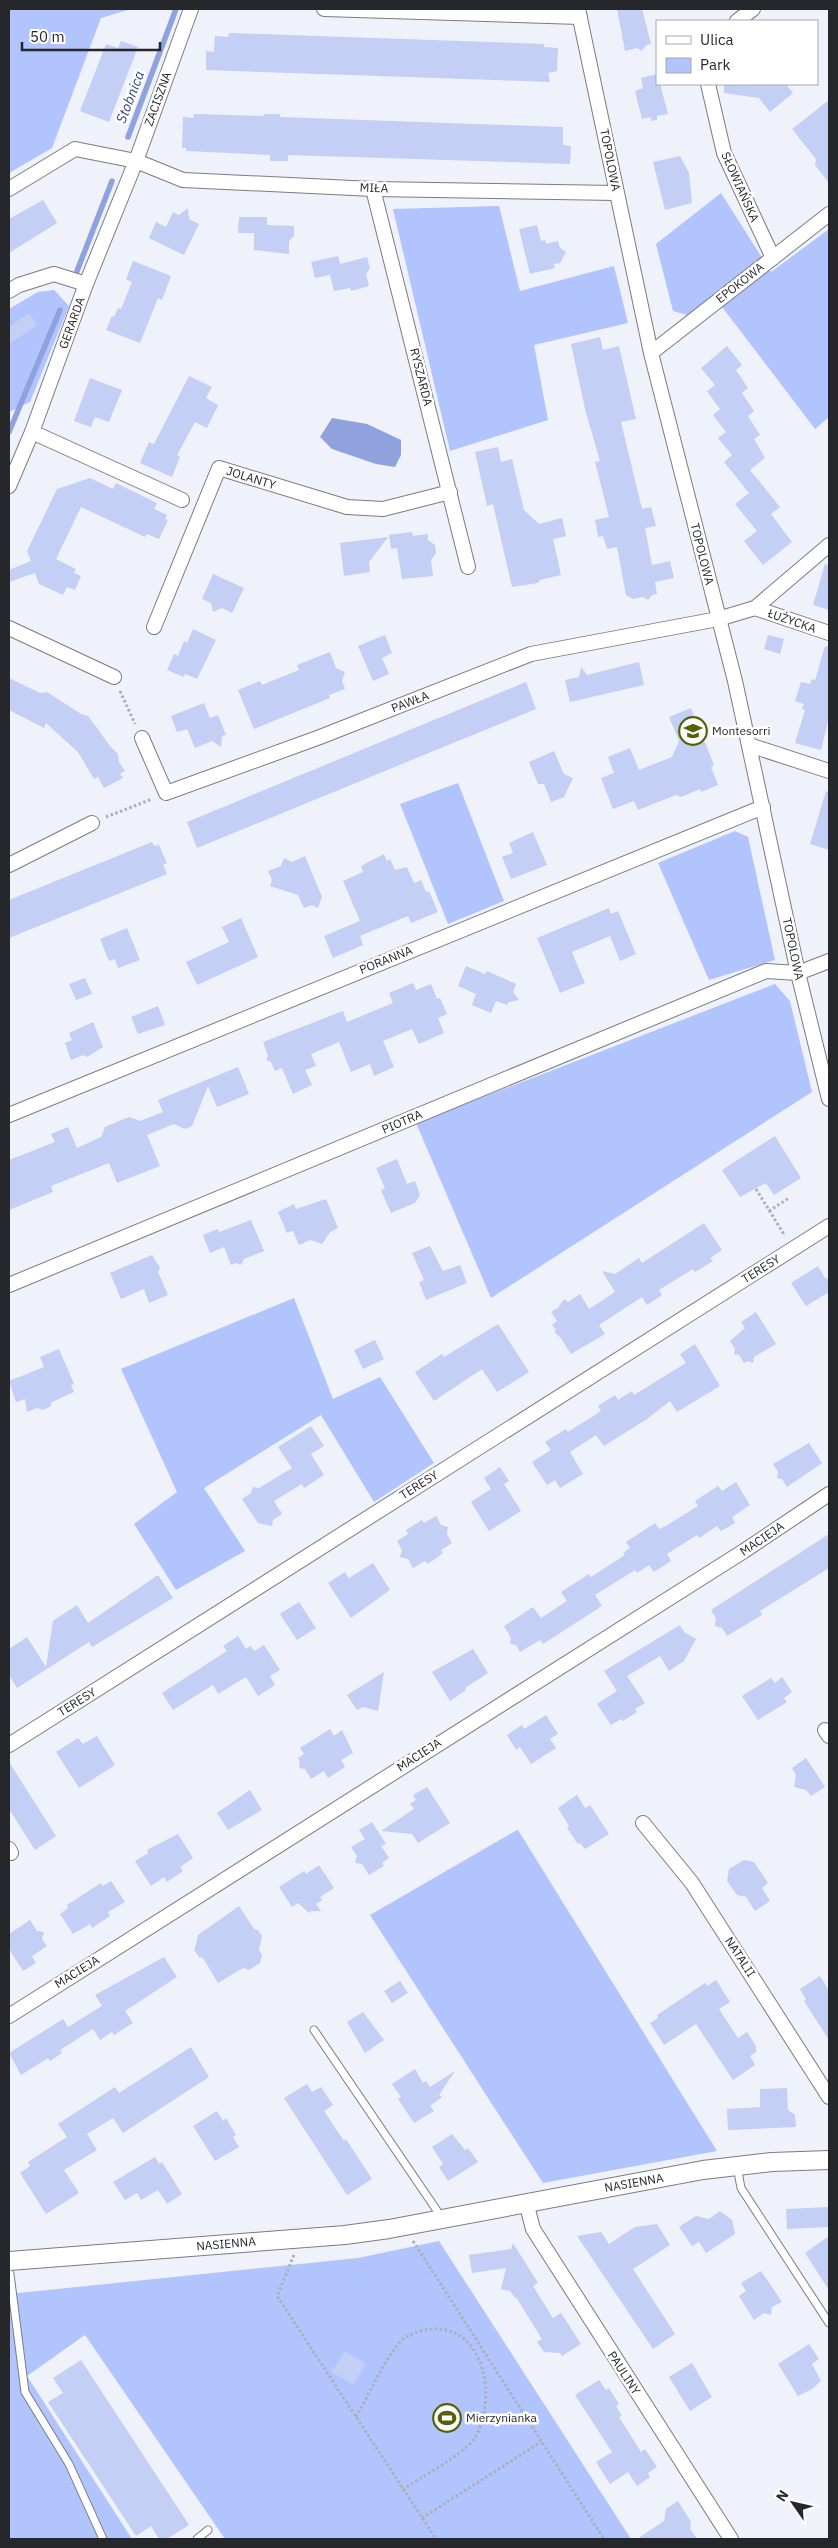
<svg xmlns="http://www.w3.org/2000/svg" width="838" height="2548" viewBox="0 0 838 2548" font-family="'IBM Plex Sans',sans-serif">
<style>
.green{fill:#b1c4fd}
.water{fill:#90a2dd}
.lines{fill:none;stroke-linecap:round;stroke-linejoin:round}
.stream{stroke:#90a2dd;stroke-width:5.5}
.building{fill:#c3cff4}
.service-casing{stroke:#797c83;stroke-width:9}
.minor-casing{stroke:#797c83;stroke-width:16}
.tertiary-casing{stroke:#797c83;stroke-width:20}
.path{stroke:#adafb6;stroke-width:3;stroke-dasharray:2.5 2.5;stroke-linecap:butt}
.service{stroke:#fff;stroke-width:7}
.minor{stroke:#fff;stroke-width:14}
.tertiary{stroke:#fff;stroke-width:18}
.labels{text-anchor:middle;stroke-width:5;stroke-linejoin:round;paint-order:stroke}
.street-label{font-size:12px;fill:#26272b;stroke:#fff}
.poi-label{font-size:12px;fill:#26272b;stroke:#fff;text-anchor:start}
.water-label{font-size:14px;font-style:italic;fill:#304085;stroke:#fff}
</style>
<rect width="100%" height="100%" fill="#eff2fa"/>
<!-- green -->
<g class="green">
<path d="M9 9H131L101 18 52 148 9 173Z"/>
<path d="M721 193 771 272 829 229V417L815 429 713 295 687 315 673 311 656 244Z"/>
<path d="M499 206 520 291 614 266 628 323 534 345 548 420 450 451 393 209Z"/>
<path d="M54 290 69 306 30 402 9 412V309L38 292Z"/>
<path d="M458 783 504 901 448 924 400 804Z"/>
<path d="M735 831 748 837 775 960 709 980 658 863Z"/>
<path d="M775 984 790 1001 812 1092 491 1298 416 1123Z"/>
<path d="M294 1298 333 1399 380 1377 434 1463 374 1502 321 1415 204 1488 245 1551 176 1590 134 1524 177 1492 121 1369Z"/>
<path d="M517 1830H518L717 2151 543 2183 370 1915Z"/>
<path d="M439 2241 631 2539H225L85 2335 27 2376 132 2539H9V2294L358 2258Z"/>
</g>
<!-- water -->
<path class="water" d="M332 418 367 424 401 440V455L395 467 376 464 332 449 320 437Z"/>
<g class="lines">
<!-- stream -->
<g class="stream">
<path d="M128 137 176 9"/>
<path d="M77 271 112 181"/>
<path d="M9 432 60 310"/>
</g>
</g>
<!-- building -->
<g class="building">
<path d="M617 9H642L651 44 646 45 642 51 637 48 625 51Z"/>
<path d="M229 33 544 44V47L558 48 557 71 548 73 550 82 206 70V51L214 52 215 36 228 37Z"/>
<path d="M121 41 138 47 109 122 80 111 106 44 118 48Z"/>
<path d="M657 74V84H660L668 114 657 116V120L651 121V117L642 119 635 91 643 88 641 78Z"/>
<path d="M724 84H786L793 93 770 112 759 98 724 93Z"/>
<path d="M829 100V183L815 165 816 159 792 129Z"/>
<path d="M194 114 263 116 264 114H280V117L563 127V145L571 146 570 164 288 155V161H270V155L186 151V148H182L183 117 193 118Z"/>
<path d="M680 156 689 173 692 203 665 210 653 162Z"/>
<path d="M43 200 57 223 9 253V219Z"/>
<path d="M188 208 189 219 199 224 184 255 149 238 156 222 166 227 173 212 179 215Z"/>
<path d="M239 217H267V225L294 226V236L289 241V254L254 250V233H238Z"/>
<path d="M537 225 541 241 545 240 546 244 558 241 560 248 566 252 560 263 554 264 555 268 530 274 519 229Z"/>
<path d="M338 256 340 264 367 257 370 268 366 274 369 286 351 291 350 288 334 291 330 275 315 278 311 262Z"/>
<path d="M133 261 171 276 162 300 158 298 140 343 106 330 112 316 114 317 118 308 121 309 132 282 126 279Z"/>
<path d="M29 313 37 325 9 344V327Z"/>
<path d="M600 337 603 350 619 346 636 419 621 422 642 509 651 507 656 526 645 528 652 565 670 561 674 578 655 582 657 594 652 595 648 600 643 597 633 599 626 595 617 547 607 549 603 536 598 537 595 520 609 517 595 462 600 461 586 413 571 344Z"/>
<path d="M727 346 742 365 736 370 748 388 742 393 754 411 748 416 760 435 754 439 765 458 750 470 780 507 771 514 792 542 763 565 744 541 757 531 735 504 749 493 724 462 732 455 718 438 726 432 713 415 720 409 707 391 715 385 701 368Z"/>
<path d="M189 376 212 387 206 398 218 405 207 428 195 422 177 455 180 457 172 477 140 463 149 442 154 444Z"/>
<path d="M90 378 122 390 109 422 95 417 91 427 74 421Z"/>
<path d="M498 447 501 462 512 459 524 510 539 524 562 518 566 536 553 539 561 575 540 580 538 583 512 587 493 504 487 506 475 452Z"/>
<path d="M90 478 113 489 116 483 157 503 154 509 167 515 165 519 168 520 159 539 147 534 145 537 81 507 56 559 76 569 74 573 81 576 75 590 67 587 63 595 39 584 35 573 9 582V570L31 561 27 551 57 489Z"/>
<path d="M412 532 413 536 428 534V540L435 545 436 553 431 560 433 576 402 579 397 548 391 549 389 535Z"/>
<path d="M388 537 369 562 370 572 344 576 340 543Z"/>
<path d="M825 564 829 565V610L813 605Z"/>
<path d="M213 574 244 588 232 613 222 608 213 612 211 603 202 599Z"/>
<path d="M193 629 216 640 197 679 185 674 184 677 167 670 174 654 178 656 184 641 187 643Z"/>
<path d="M385 635 392 653 382 658 389 674 373 681 358 646Z"/>
<path d="M768 635 784 639 780 654 764 649Z"/>
<path d="M825 646 829 647V718L821 750 795 743 805 710 802 709 804 704 795 701 801 682 810 684 812 679 815 680Z"/>
<path d="M330 652 336 668 345 672 342 681 345 689 329 695 330 698 254 729 238 690 260 681 262 685 299 670 297 665Z"/>
<path d="M639 662 644 685 570 702 565 680 579 677 581 667 587 675Z"/>
<path d="M9 678 40 693 47 692 81 714 88 716 110 746 118 754 119 762 125 771 120 774 123 778 104 788 98 777 94 779 78 752 46 723 44 728 9 710Z"/>
<path d="M526 682 536 709 197 848 187 822Z"/>
<path d="M204 703 210 718 218 715 226 735 222 736 221 747 212 741 195 748 187 729 177 732 171 716Z"/>
<path d="M691 708 714 765 711 767 718 785 701 792 700 789 681 797 676 795 638 810 634 801 613 809 601 778 614 773 608 757 630 748 639 770 672 757 679 741 669 717Z"/>
<path d="M554 751 564 774 573 778 564 797 551 802 544 784H538L529 762Z"/>
<path d="M826 791 829 792V850L810 844Z"/>
<path d="M533 832 547 865 511 879 502 857 513 853 509 843Z"/>
<path d="M152 842 154 846 159 845 167 863 163 865 167 874 9 938V900Z"/>
<path d="M384 854 387 861 390 859 395 870 407 867 414 883 421 880 426 892 429 891 438 912 411 923 408 916 360 936 363 945 333 958 324 936 360 921 343 881 363 872 361 866Z"/>
<path d="M305 856 322 897 318 908 312 905 304 908 298 895 270 886 272 880 268 871 281 866 284 858 292 862Z"/>
<path d="M609 908 611 914 618 911 636 954 620 961 610 936 572 952 585 983 560 993 537 938Z"/>
<path d="M241 918 258 957 197 985 186 962 229 942 222 927Z"/>
<path d="M127 928 140 960 118 968 115 959 109 961 100 939Z"/>
<path d="M466 966 485 974 487 971 516 984 513 992 519 1000 509 1002 507 1005 496 1001 491 1013 472 1005 476 994 458 986Z"/>
<path d="M85 978 92 994 76 1000 69 984Z"/>
<path d="M413 983 416 990 431 984 437 999 440 998 447 1014 438 1018 444 1033 419 1044 412 1029 383 1041 394 1067 374 1076 370 1064 351 1072 339 1042 311 1054 316 1066 305 1070 312 1085 293 1094 282 1068 275 1071 271 1062 266 1060 268 1056 263 1042 343 1011 347 1022 393 1003 389 993Z"/>
<path d="M158 1006 165 1025 138 1034 131 1017Z"/>
<path d="M93 1022 103 1047 87 1057 83 1055 71 1060 65 1043 72 1040 69 1033Z"/>
<path d="M238 1067 249 1094 217 1107 208 1086 192 1126 185 1129 174 1124 147 1135 160 1166 117 1183 109 1163 51 1186 53 1192 9 1210V1160L55 1142 51 1134 68 1127 77 1148 101 1137 105 1127 129 1117 140 1121 163 1112 158 1100Z"/>
<path d="M775 1136 801 1178 774 1195 766 1183 740 1197 722 1170Z"/>
<path d="M397 1159 407 1184 415 1181 420 1195 415 1203 391 1213 381 1190 385 1188 376 1168Z"/>
<path d="M326 1199 338 1228 330 1232 322 1244 310 1240 299 1245 293 1231 287 1233 278 1212 294 1204 296 1209Z"/>
<path d="M251 1220 264 1251 244 1259 241 1265 236 1263 231 1265 224 1247 210 1253 203 1235 218 1229 219 1232Z"/>
<path d="M704 1223 722 1250 710 1258 713 1261 695 1272 693 1269 659 1290 662 1295 647 1305 642 1297 599 1325 605 1334 571 1354 560 1337 554 1332 556 1330 552 1325 557 1321 551 1312 558 1308 564 1299 568 1302 580 1294 589 1309 615 1292 602 1271 615 1274 639 1258 642 1263Z"/>
<path d="M430 1246 443 1271 460 1265 467 1283 426 1300 419 1282 424 1280 412 1253Z"/>
<path d="M152 1255 160 1268 158 1272 168 1295 149 1303 144 1289 121 1299 110 1273Z"/>
<path d="M818 1266 825 1278 829 1279V1292L806 1306 791 1283Z"/>
<path d="M756 1312 776 1344 754 1357 753 1363 748 1361 744 1363 739 1355 734 1354 735 1349 730 1341 745 1328 741 1322Z"/>
<path d="M498 1324 529 1372 497 1392 482 1369 434 1401 415 1372 442 1354 444 1357Z"/>
<path d="M375 1340 384 1359 363 1369 354 1350Z"/>
<path d="M695 1344 720 1386 677 1412 670 1401 647 1419 604 1446 596 1435 570 1452 583 1474 560 1488 555 1480 547 1485 532 1462 551 1450 545 1442 566 1429 568 1432 601 1411 598 1406 615 1395 618 1400 632 1391 634 1395 686 1363 680 1354Z"/>
<path d="M59 1349 74 1384 71 1385 74 1392 52 1402 50 1407 43 1410 37 1408 27 1412 25 1399 16 1402 9 1381 44 1367 40 1357Z"/>
<path d="M311 1426 324 1446 311 1454 324 1475 304 1488 302 1484 274 1501 282 1514 273 1520 272 1526 258 1523 242 1499 251 1493 253 1487 259 1488 292 1468 278 1447Z"/>
<path d="M809 1443 822 1463 787 1487 782 1479 777 1478 778 1472 773 1464Z"/>
<path d="M500 1467 509 1481 504 1484 521 1511 489 1531 471 1502 491 1489 484 1478Z"/>
<path d="M736 1482 750 1505 732 1517 735 1523 721 1531 717 1526 699 1538 697 1535 667 1554 671 1561 654 1572 649 1565 637 1573 635 1570 595 1595 602 1606 543 1644 540 1640 520 1652 516 1645 510 1644 511 1638 504 1626 533 1607 541 1618 567 1601 561 1592 589 1574 591 1577 625 1555 623 1553 630 1548 626 1542 655 1523 659 1529 666 1526 698 1506 695 1501 718 1486 722 1491Z"/>
<path d="M436 1516 441 1525 448 1527 447 1534 452 1543 441 1550 443 1553 435 1559 427 1564 425 1561 413 1568 408 1559 400 1557 402 1550 397 1541 408 1534 406 1530 422 1520 424 1523Z"/>
<path d="M829 1534V1568L760 1611 762 1615 727 1636 722 1628 715 1626 716 1619 711 1610Z"/>
<path d="M373 1563 390 1590 351 1618 328 1583 345 1572 349 1578Z"/>
<path d="M158 1575 173 1598 92 1647 89 1642 17 1688 9 1675V1649L27 1637 46 1667 53 1621 77 1605 88 1623Z"/>
<path d="M299 1602 316 1628 297 1640 280 1614Z"/>
<path d="M680 1625 684 1632 696 1639 684 1661 669 1671 660 1656 627 1676 645 1703 635 1709 637 1712 623 1721 621 1719 611 1725 597 1704 617 1691 604 1671Z"/>
<path d="M238 1636 246 1649 251 1646 254 1651 264 1645 280 1670 270 1676 275 1685 258 1696 246 1677 218 1694 213 1685 173 1710 162 1693 227 1651 223 1646Z"/>
<path d="M473 1649 488 1673 465 1688 466 1690 450 1701 432 1672Z"/>
<path d="M384 1672 378 1711 363 1707 357 1710 347 1695Z"/>
<path d="M782 1677 792 1692 784 1698 787 1702 758 1720 742 1696 771 1678 775 1683Z"/>
<path d="M546 1715 558 1734 550 1739 556 1748 531 1764 520 1747 516 1750 507 1735 522 1725 524 1729Z"/>
<path d="M330 1729 334 1736 342 1730 353 1753 341 1760 345 1767 328 1778 324 1771 311 1779 305 1769 299 1768 300 1762 298 1758 304 1754 300 1748Z"/>
<path d="M97 1736 115 1765 79 1788 56 1752 78 1738 83 1744Z"/>
<path d="M806 1758 825 1787 811 1796 806 1790 794 1787 796 1775 792 1768Z"/>
<path d="M9 1762 56 1836 35 1850 9 1809Z"/>
<path d="M427 1787 450 1823 418 1843 412 1834 381 1831 414 1809 410 1804 416 1800 413 1795Z"/>
<path d="M250 1790 262 1810 228 1830 217 1813Z"/>
<path d="M577 1795 585 1808 590 1805 609 1834 585 1849 580 1843 578 1844 567 1828 569 1826 558 1808Z"/>
<path d="M372 1822 386 1844 381 1846 389 1858 382 1863 384 1866 369 1875 362 1864 355 1863 357 1856 351 1847 365 1839 359 1830Z"/>
<path d="M178 1834 193 1858 180 1867 183 1871 167 1882 164 1877 151 1886 135 1861 148 1853 147 1850Z"/>
<path d="M744 1860 754 1862 768 1883 762 1888 770 1901 755 1911 746 1897 737 1895 727 1881 729 1869Z"/>
<path d="M319 1865 334 1888 320 1897 322 1900 316 1904 321 1911H311L309 1913 298 1903 292 1907 279 1887 304 1871 306 1874Z"/>
<path d="M111 1881 125 1902 108 1912 110 1916 92 1928 90 1924 73 1934 60 1914 68 1908 67 1905 101 1883 103 1886Z"/>
<path d="M239 1906 254 1929 258 1930 262 1936 259 1950 262 1955 260 1963 249 1970 243 1968 218 1983 203 1958 199 1957 194 1950 196 1944 198 1935Z"/>
<path d="M30 1920 37 1931 44 1932 42 1939 47 1946 32 1956 36 1963 23 1971 9 1949V1934Z"/>
<path d="M164 1957 177 1977 125 2011 133 2023 114 2035 112 2032 100 2040 93 2029 60 2050 62 2053 50 2061 48 2058 21 2075 9 2053 63 2019 68 2027 102 2006 95 1995Z"/>
<path d="M820 1976 829 1991V2040L804 2001 806 2000 800 1989Z"/>
<path d="M716 1980 730 2002 719 2009 738 2038 747 2032 756 2046V2052L750 2056 755 2065 733 2080 696 2024 664 2045 650 2023 658 2018 657 2015 705 1983 707 1986Z"/>
<path d="M400 1981 408 1993 392 2003 384 1991Z"/>
<path d="M363 2012 384 2040 365 2053 347 2022Z"/>
<path d="M191 2047 209 2077 123 2133 113 2118 87 2134 97 2150 64 2170 79 2193 46 2214 20 2173 30 2166 28 2162 67 2137 58 2124 115 2087 119 2093Z"/>
<path d="M415 2069 423 2083 426 2081 430 2087 455 2071 439 2095 442 2097 430 2106 434 2111 414 2123 398 2099 401 2097 392 2084Z"/>
<path d="M307 2084 312 2092 321 2087 333 2105 324 2111 344 2141 346 2139 372 2179 347 2195 284 2098Z"/>
<path d="M787 2088 788 2110 795 2115 796 2127 728 2130 727 2109 760 2107V2089Z"/>
<path d="M217 2111 223 2121 226 2118 236 2135 233 2137 239 2147 215 2161 193 2126Z"/>
<path d="M452 2134 465 2150 468 2148 478 2162 448 2181 439 2167 443 2164 432 2147Z"/>
<path d="M155 2157 159 2164 162 2162 182 2194 167 2204 158 2190 141 2200 137 2193 125 2200 113 2182Z"/>
<path d="M829 2207V2227L787 2229 786 2209Z"/>
<path d="M720 2211 732 2220 735 2234 706 2253 699 2242 692 2246 679 2227 696 2216 709 2219Z"/>
<path d="M657 2224 670 2245 633 2269 675 2334 653 2349 577 2236 601 2232 609 2244 635 2227Z"/>
<path d="M829 2236V2290L805 2253Z"/>
<path d="M513 2243 538 2283 533 2286 553 2318 561 2313 581 2344 562 2356 560 2353 544 2352 537 2342 542 2339 516 2297 515 2298 510 2291 501 2289 506 2268 472 2273 469 2255 511 2249Z"/>
<path d="M761 2271 782 2302 772 2307 771 2315 764 2313 754 2320 739 2296 746 2291 741 2283Z"/>
<path d="M809 2344 819 2359 812 2364 821 2381 812 2389 798 2396 778 2364Z"/>
<path d="M345 2351 366 2364 353 2385 332 2372Z"/>
<path d="M81 2360 189 2525 167 2539H159L151 2526 136 2536 48 2402 63 2393 53 2378Z"/>
<path d="M692 2363 712 2397 690 2411 669 2377Z"/>
<path d="M599 2380 606 2390 609 2388 619 2404 616 2406 622 2416 619 2417 641 2452 645 2449 657 2467 648 2473 650 2477 637 2486 628 2472 610 2484 596 2462 612 2452 575 2395Z"/>
<path d="M678 2501 691 2522 690 2529 697 2539H637L664 2521 666 2509Z"/>
</g>
<g class="lines">
<defs>
<g id="service">
<path d="M314 2030 442 2218"/>
<path d="M737 2166 741 2188 829 2323"/>
<path d="M10 2274 25 2392 69 2464 103 2539"/>
<path d="M197 2539 208 2530"/>
</g>
<g id="minor">
<path d="M324 9 580 17"/>
<path d="M578 9 651 353 735 681 798 973 829 1099"/>
<path d="M737 21 753 9"/>
<path d="M708 84 724 153 773 258"/>
<path d="M9 189 75 149 136 161 183 180 373 189 616 193"/>
<path d="M373 189 468 567"/>
<path d="M9 291 19 285 54 274 86 284"/>
<path d="M651 353 829 214"/>
<path d="M32 432 182 500"/>
<path d="M9 486 32 432 86 284 136 161 191 9"/>
<path d="M755 608 829 633"/>
<path d="M154 627 219 468 347 507 383 509 450 492"/>
<path d="M9 628 114 677"/>
<path d="M142 738 166 793 320 737 531 654 718 619 755 608 829 545"/>
<path d="M749 745 829 771"/>
<path d="M9 865 92 823"/>
<path d="M9 1115 763 807"/>
<path d="M9 1285 766 971 798 973 829 961"/>
<path d="M825 1730 829 1736"/>
<path d="M9 1745 829 1226"/>
<path d="M643 1823 692 1883 829 2097"/>
<path d="M9 1849 11 1853"/>
<path d="M9 2016 744 1551 829 1494"/>
<path d="M526 2202 533 2229 731 2539"/>
</g>
<path id="tertiary" d="M9 2261 345 2235 389 2229 703 2170 772 2162 829 2160"/>
</defs>
<!-- service casing -->
<use href="#service" class="service-casing"/>
<!-- minor casing -->
<use href="#minor" class="minor-casing"/>
<!-- tertiary casing -->
<use href="#tertiary" class="tertiary-casing"/>
<!-- path -->
<g class="path">
<path d="M120 691 135 724"/>
<path d="M106 817 152 799"/>
<path d="M756 1189 785 1236"/>
<path d="M769 1211 789 1198"/>
<path d="M413 2241 604 2539"/>
<path d="M294 2255 277 2296 436 2539"/>
<path d="M356 2417C368 2397 387 2353 403 2339 411 2333 422 2330 431 2329 486 2325 498 2401 474 2439 464 2454 420 2478 403 2489"/>
<path d="M422 2518 541 2442"/>
</g>
<!-- service -->
<use href="#service" class="service"/>
<!-- minor -->
<use href="#minor" class="minor"/>
<!-- tertiary -->
<use href="#tertiary" class="tertiary"/>
</g>
<!-- icons -->
<defs>
<symbol id="school-ring" viewBox="-11 -11 22 22"><circle r="9.5" fill="#fff" stroke="#526208" stroke-width="1.5"/><path d="M0-5L7-2L0 1L-7-2ZM-4 1L0 2.5L4 1V4Q0 6-4 4Z" fill="#526208"/></symbol>
<symbol id="stadium-ring" viewBox="-11 -11 22 22"><circle r="9.5" fill="#fff" stroke="#526208" stroke-width="1.5"/><path d="M0-5a6.5 5 0 1 0 0 10a6.5 5 0 1 0 0-10ZM-3.5-1.8h7v3.6h-7Z" fill="#526208"/></symbol>
</defs>
<g fill-rule="evenodd">
<use href="#school-ring" x="677" y="715" width="32" height="32"/>
<use href="#stadium-ring" x="431" y="2402" width="32" height="32"/>
</g>
<g class="labels">
<!-- street labels -->
<g class="street-label">
<text transform="translate(158 99) rotate(-70)" y="4">ZACISZNA</text>
<text transform="translate(610 160) rotate(79)" y="4">TOPOLOWA</text>
<text transform="translate(740 187) rotate(66)" y="4">SŁOWIAŃSKA</text>
<text transform="translate(374 188) rotate(2)" y="4">MIŁA</text>
<text transform="translate(740 283) rotate(-38)" y="4">EPOKOWA</text>
<text transform="translate(72 323) rotate(-70)" y="4">GERARDA</text>
<text transform="translate(421 377) rotate(76)" y="4">RYSZARDA</text>
<text transform="translate(251 478) rotate(17)" y="4">JOLANTY</text>
<text transform="translate(702 554) rotate(76)" y="4">TOPOLOWA</text>
<text transform="translate(792 621) rotate(19)" y="4">ŁUŻYCKA</text>
<text transform="translate(410 702) rotate(-21)" y="4">PAWŁA</text>
<text transform="translate(793 949) rotate(78)" y="4">TOPOLOWA</text>
<text transform="translate(386 960) rotate(-22)" y="4">PORANNA</text>
<text transform="translate(402 1122) rotate(-23)" y="4">PIOTRA</text>
<text transform="translate(761 1269) rotate(-32)" y="4">TERESY</text>
<text transform="translate(419 1485) rotate(-32)" y="4">TERESY</text>
<text transform="translate(762 1539) rotate(-34)" y="4">MACIEJA</text>
<text transform="translate(77 1702) rotate(-32)" y="4">TERESY</text>
<text transform="translate(419 1755) rotate(-33)" y="4">MACIEJA</text>
<text transform="translate(740 1957) rotate(57)" y="4">NATALII</text>
<text transform="translate(77 1972) rotate(-32)" y="4">MACIEJA</text>
<text transform="translate(634 2183) rotate(-10)" y="4">NASIENNA</text>
<text transform="translate(226 2244) rotate(-5)" y="4">NASIENNA</text>
<text transform="translate(624 2373) rotate(57)" y="4">PAULINY</text>
</g>
<!-- poi labels -->
<g class="poi-label">
<text x="712" y="735">Montesorri</text>
<text x="466" y="2422">Mierzynianka</text>
</g>
<!-- water labels -->
<g class="water-label">
<text transform="translate(130 97) rotate(-69)" y="5">Stobnica</text>
</g>
</g>
<!-- border -->
<rect width="838" height="2548" fill="none" stroke="#26272b" stroke-width="20"/>
<!-- legend -->
<rect x="656" y="20" width="162" height="65" fill="#ffffff" stroke="#a8a9aa"/>
<rect x="666" y="36" width="25" height="8" fill="#ffffff" stroke="#a8a9aa"/>
<text x="700" y="45" font-size="15" fill="#26272b">Ulica</text>
<rect x="666" y="58" width="25" height="15" fill="#b1c4fd" stroke="#a8a9aa"/>
<text x="700" y="70" font-size="15" fill="#26272b">Park</text>
<!-- north arrow -->
<g transform="translate(793 2503) rotate(304)" stroke="#ffffff" stroke-width="4" paint-order="stroke">
<path d="M0-4L9 19L0 12L-9 19Z" fill="#26272b"/>
<text y="-8" font-size="14" font-weight="bold" text-anchor="middle" fill="#26272b">N</text>
</g>
<!-- scale -->
<path d="M22 42v8h138v-8" fill="none" stroke="#26272b" stroke-width="2.5"/>
<text x="30" y="42" font-size="15" fill="#26272b" stroke="#ffffff" stroke-width="4" paint-order="stroke">50 m</text>
</svg>
